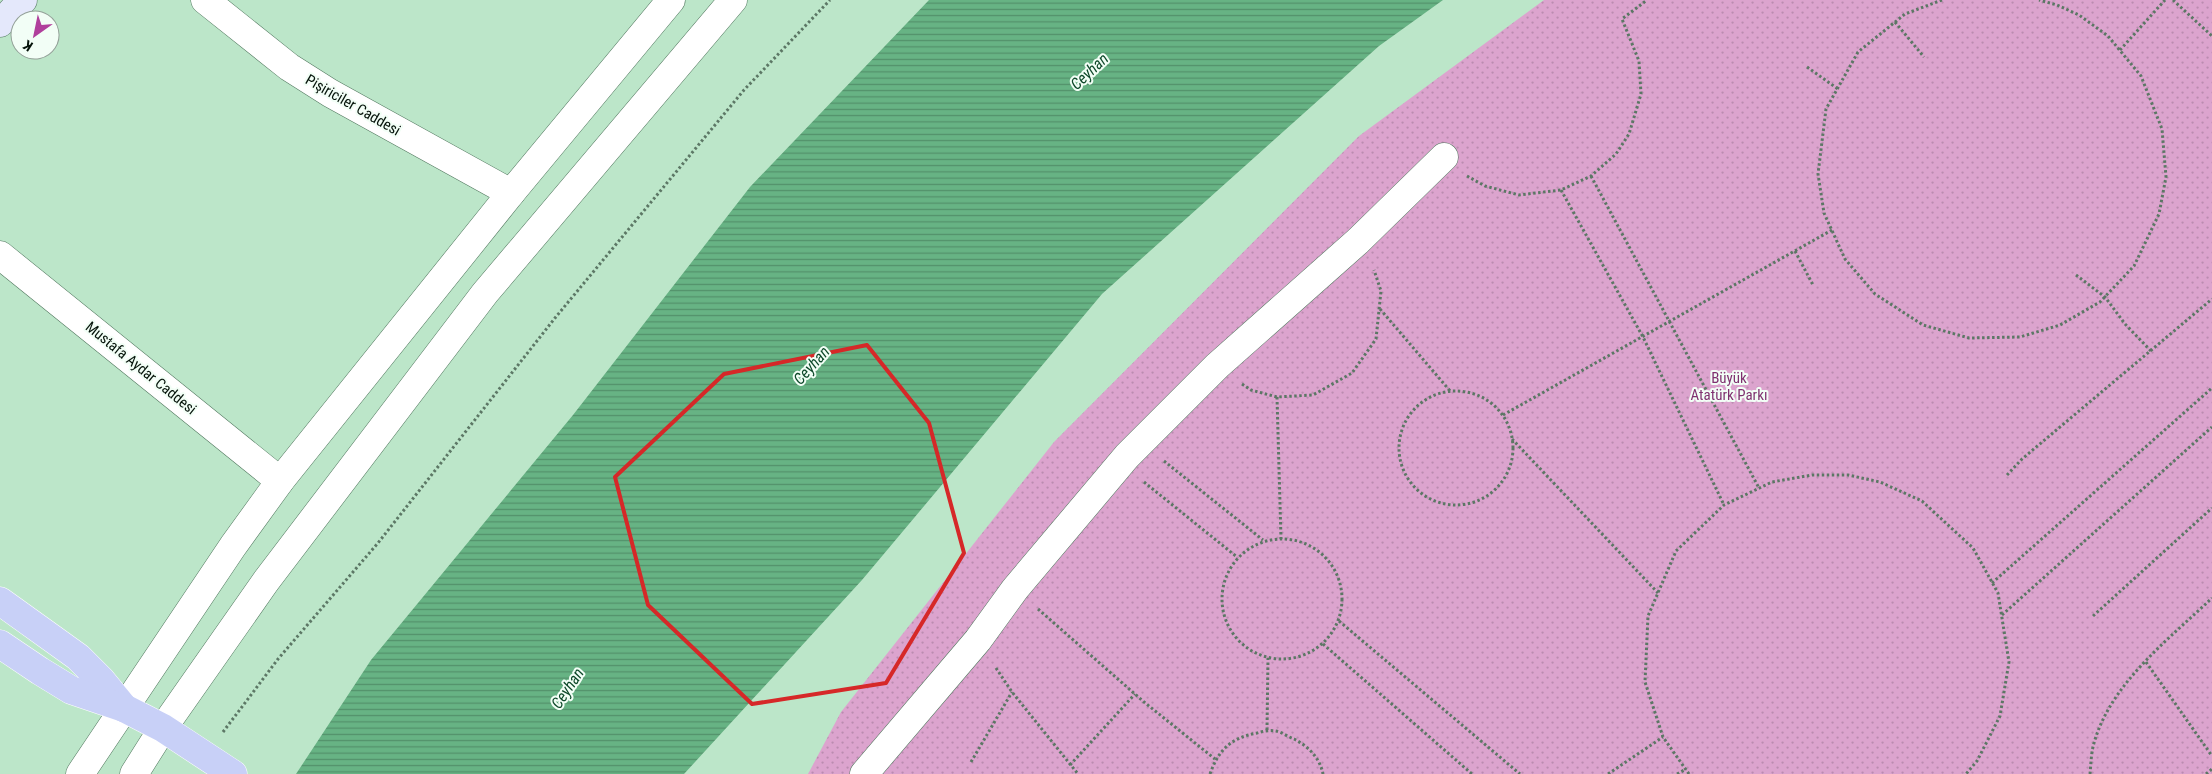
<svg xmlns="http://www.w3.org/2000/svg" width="2212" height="774" viewBox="0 0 2212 774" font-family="'Roboto Condensed',sans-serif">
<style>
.park{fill:url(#park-dots)}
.water{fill:url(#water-rules)}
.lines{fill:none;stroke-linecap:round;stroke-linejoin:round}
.minor-casing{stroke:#51775e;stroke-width:29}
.tertiary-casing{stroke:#51775e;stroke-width:29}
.secondary-casing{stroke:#51775e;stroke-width:29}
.primary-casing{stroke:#fff;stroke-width:29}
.path{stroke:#5c7765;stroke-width:3;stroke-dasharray:2.5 2.5;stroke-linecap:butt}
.minor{stroke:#fff;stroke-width:28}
.tertiary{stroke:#fff;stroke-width:28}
.secondary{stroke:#e4e8fb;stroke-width:28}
.primary{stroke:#c8d0f7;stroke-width:28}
.marked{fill:none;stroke:#d62828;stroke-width:4;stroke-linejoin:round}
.labels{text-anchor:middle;stroke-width:4;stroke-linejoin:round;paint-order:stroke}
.street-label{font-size:15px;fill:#05130a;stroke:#f2fef6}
.park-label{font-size:15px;fill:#7f3170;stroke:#f2fef6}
.water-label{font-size:16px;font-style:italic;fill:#0e492a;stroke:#f2fef6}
</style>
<defs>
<pattern id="park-dots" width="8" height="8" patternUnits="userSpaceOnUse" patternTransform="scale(1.25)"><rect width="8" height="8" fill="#dca4ce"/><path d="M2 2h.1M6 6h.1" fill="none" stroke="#bb8cb0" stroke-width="1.8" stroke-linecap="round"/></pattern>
<pattern id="water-rules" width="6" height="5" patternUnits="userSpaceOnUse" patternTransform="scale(1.25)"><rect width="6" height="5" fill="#67b384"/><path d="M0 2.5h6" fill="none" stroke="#53906a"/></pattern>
</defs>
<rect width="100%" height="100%" fill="#bce6c9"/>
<!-- park -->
<path class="park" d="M1544 0H2212V774H808L841 712 1054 442 1359 136Z"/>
<!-- water -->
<path class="water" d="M929 0H1443L1379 46 1102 294 862 580 684 774H296L371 660 573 415 750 187Z"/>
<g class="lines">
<defs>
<path id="minor" d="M864 774 978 640 1015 589 1127 456 1217 366 1358 241 1444 157"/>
<g id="tertiary">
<path d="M205 0 289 67 330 93 511 193"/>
<path d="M0 255 280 481"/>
<path d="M80 774 233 546 280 481 511 193 671 0"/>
<path d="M134 774 163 728 266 581 485 293 733 0"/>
</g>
<path id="secondary" d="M0 23 23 0"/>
<g id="primary">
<path d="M0 601 78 657 101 680 124 708"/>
<path d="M0 644 40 671 71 690 124 708 163 728 233 774"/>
</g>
</defs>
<!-- minor casing -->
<use href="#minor" class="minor-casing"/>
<!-- tertiary casing -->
<use href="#tertiary" class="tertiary-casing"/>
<!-- secondary casing -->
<use href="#secondary" class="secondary-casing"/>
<!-- primary casing -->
<use href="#primary" class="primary-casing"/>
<!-- path -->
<g class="path">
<path d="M1942 0 1905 14 1858 52 1826 109 1818 174 1824 213 1845 259 1875 294 1923 325 1969 338 2020 337 2060 325 2100 302 2134 266 2159 214 2166 177 2162 129 2141 76 2108 36 2079 15 2057 5 2039 0"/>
<path d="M2173 0 2212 36"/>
<path d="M1895 22 1924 57"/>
<path d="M2120 50 2165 0"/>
<path d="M1807 67 1838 89"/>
<path d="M1467 176 1485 186 1519 195 1561 190 1591 176 1616 154 1629 134 1641 94 1639 61 1622 19 1647 0"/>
<path d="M1591 176 1759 488"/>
<path d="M1561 190 1643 337 1724 505"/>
<path d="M1795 251 1813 285"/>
<path d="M2076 275 2105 297 2125 324 2151 351"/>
<path d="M1380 309 1451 392"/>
<path d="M1242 384 1251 390 1277 397 1313 395 1352 373 1376 339 1381 291 1374 270"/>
<circle cx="1456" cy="448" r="57"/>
<path d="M1277 397 1281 539"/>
<path d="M1503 415 1832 230"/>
<path d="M1512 439 1658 593"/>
<path d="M1164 461 1263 540"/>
<path d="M2007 475 2022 459 2212 299"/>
<path d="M1144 482 1237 557"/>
<circle cx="1282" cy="599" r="60"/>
<path d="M1992 583 2212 388"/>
<path d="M1038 609 1144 702 1215 759"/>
<path d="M2002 615 2212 427"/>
<path d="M2093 616 2212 508"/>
<path d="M1339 621 1520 774"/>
<path d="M1323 644 1472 774"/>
<path d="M2146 662 2212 756"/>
<path d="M996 668 1012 692 1078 774"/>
<path d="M1267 730 1268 658"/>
<path d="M223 732 278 659 378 543 555 318 744 90 830 0"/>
<path d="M971 762 1012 692"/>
<path d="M1070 765 1135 694"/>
<path d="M1210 774C1219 749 1231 738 1257 733 1263 731 1270 730 1276 731 1282 732 1288 737 1294 739 1308 746 1320 758 1323 774"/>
<path d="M1608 774 1663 737"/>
<path d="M1677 774 1686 769"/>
<path d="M1689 774 1663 737 1645 682 1648 616 1676 551 1724 505 1772 482 1812 475H1848L1880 482 1922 501 1973 548 1998 593 2009 662 2000 716 1977 761 1966 774"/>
<path d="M2090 774C2091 764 2091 753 2094 743 2111 683 2168 640 2212 598"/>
<path d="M2206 774 2212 769"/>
</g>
<!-- minor -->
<use href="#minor" class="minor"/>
<!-- tertiary -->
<use href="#tertiary" class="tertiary"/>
<!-- secondary -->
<use href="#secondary" class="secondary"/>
<!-- primary -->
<use href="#primary" class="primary"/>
</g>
<!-- marked area -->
<path class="marked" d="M867 345 929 423 964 553 886 683 752 704 648 605 615 477 724 374Z"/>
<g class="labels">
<!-- street labels -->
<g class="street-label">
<text transform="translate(353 105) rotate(30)" y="5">Pişiriciler Caddesi</text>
<text transform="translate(141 368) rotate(39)" y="5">Mustafa Aydar Caddesi</text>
</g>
<!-- park labels -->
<g class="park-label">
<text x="1729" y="383">Büyük<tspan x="1729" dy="17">Atatürk Parkı</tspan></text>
</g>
<!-- water labels -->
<g class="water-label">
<text transform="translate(1089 71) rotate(-43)" y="6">Ceyhan</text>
<text transform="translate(811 365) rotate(-48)" y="6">Ceyhan</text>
<text transform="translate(567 688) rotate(-56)" y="6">Ceyhan</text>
</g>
</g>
<!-- north arrow -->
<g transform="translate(35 35) rotate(213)"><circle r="24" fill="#f2fef6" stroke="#93a098"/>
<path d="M0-4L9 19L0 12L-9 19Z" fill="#b03f9c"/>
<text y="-8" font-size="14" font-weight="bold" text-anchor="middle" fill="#05130a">K</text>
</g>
</svg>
